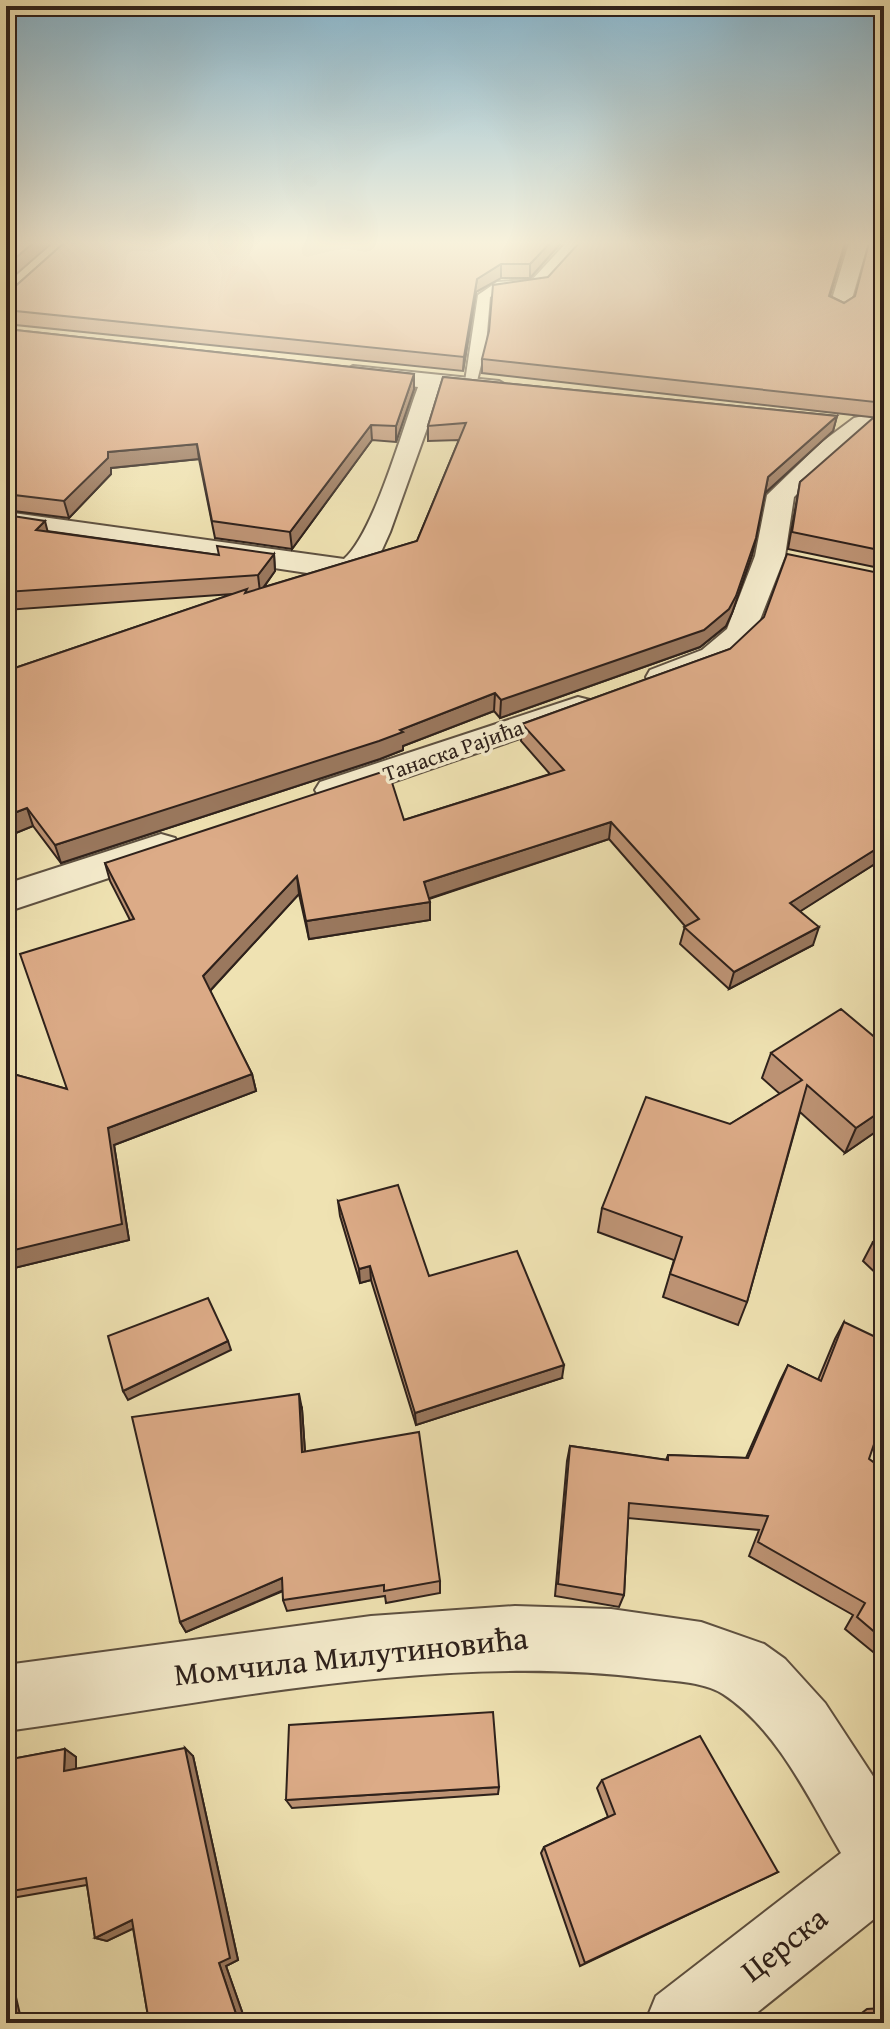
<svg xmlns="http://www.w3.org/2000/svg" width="890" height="2029" viewBox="0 0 890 2029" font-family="'Gentium Book Plus',serif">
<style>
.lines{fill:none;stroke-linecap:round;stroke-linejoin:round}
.service-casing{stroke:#5e5141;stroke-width:4}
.minor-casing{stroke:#5e5141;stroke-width:4}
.service{fill:#f5eccd;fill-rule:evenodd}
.minor{fill:#f5eccd;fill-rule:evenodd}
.wall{fill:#bd9374;stroke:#2e211b;stroke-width:2}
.shaded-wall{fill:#9a785e;stroke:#2e211b;stroke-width:2}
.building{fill:#dcab87;stroke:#2e211b;stroke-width:2}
.labels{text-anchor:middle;stroke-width:7;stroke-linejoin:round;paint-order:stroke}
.far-street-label{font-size:22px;fill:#2e211b;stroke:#f5eccd}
.near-street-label{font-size:32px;fill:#2e211b;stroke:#f5eccd}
</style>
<rect width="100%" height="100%" fill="#efe2b2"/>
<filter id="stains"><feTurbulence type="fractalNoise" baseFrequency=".0025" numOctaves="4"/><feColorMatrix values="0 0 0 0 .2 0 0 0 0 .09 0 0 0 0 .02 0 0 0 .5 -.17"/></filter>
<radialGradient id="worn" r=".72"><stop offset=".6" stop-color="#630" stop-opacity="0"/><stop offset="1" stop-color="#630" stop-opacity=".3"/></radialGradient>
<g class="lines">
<defs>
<path id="service" d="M527 280 533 284 531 287 504 288 490 297 486 345 476 385 464 388 478 295 497 282Z"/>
<g id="minor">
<path d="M566 243H586L545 289H531L528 285 531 281Z"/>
<path d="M849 243H868L849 309 839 315 829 309Z"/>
<path d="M353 366 499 381 511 388 499 395 441 389 390 532 381 552 363 573 334 577 6 528V512L344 559C374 533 403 427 418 387L345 378 341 373Z"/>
<path d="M863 416 872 418 875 423 872 428 840 452 794 497 785 556 752 640 724 664 674 684 662 687 650 684 646 677 650 670 702 650 727 629 755 556 767 495 822 442 854 418Z"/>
<path d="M578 697 590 700 595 707 590 714 346 798 333 802 320 798 315 790 320 782Z"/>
<path d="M161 834 175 838 180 847 175 856 6 912V884Z"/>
<path d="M515 1606 611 1609 701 1622 764 1644 785 1659 825 1703 884 1793V1911L744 2023H645L656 1996 841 1853C809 1799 777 1729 723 1694 703 1681 669 1681 646 1678 440 1652 211 1703 6 1731V1665L371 1616Z"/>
</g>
</defs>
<!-- service casing -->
<use href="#service" class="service-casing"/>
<!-- minor casing -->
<use href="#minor" class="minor-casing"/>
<!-- service -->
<use href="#service" class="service"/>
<!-- minor -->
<use href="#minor" class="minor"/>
</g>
<!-- wall -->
<g class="wall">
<path d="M64 243H561L530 278H501L476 292 463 371 6 324V291H10Z"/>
<path d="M846 243 830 296 844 303 855 296 884 243V569L788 549 800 482 879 418 482 373V359L548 277Z"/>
<path d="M6 329 414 374V389L396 442 372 440 292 549 215 538 199 459 111 468V474L69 518 6 510Z"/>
<path d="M443 377 837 416 833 431 765 493 752 555 732 613 726 626 700 647 500 718 494 711 403 746V750L380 759 61 863 33 826 6 837V671L233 594 6 610V515L47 531 218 555 274 554 275 571 264 587 417 541 459 440 428 441V426Z"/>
<path d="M884 574V868L881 860 800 911 813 945 729 989 680 944 685 926 609 839 429 899 430 920 309 939 299 894 210 991 252 1074 256 1091 114 1145 129 1240 6 1270V1072L67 1089 130 920 110 881 105 863 404 820 550 774 521 741 522 724 730 649Z"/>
<path d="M771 1053 884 1126 845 1153 800 1112 747 1302 738 1325 663 1297 674 1260 598 1232 602 1208 730 1124 780 1094 762 1078Z"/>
<path d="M338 1201 429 1276 562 1378 416 1425 371 1280 360 1283 340 1216Z"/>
<path d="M884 1233V1281L863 1261 873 1242Z"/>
<path d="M844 1322 869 1459 884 1470V1661L845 1629 853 1615 749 1556 759 1530 628 1518 624 1595 619 1607 555 1596 567 1461 570 1446 666 1460 668 1455 746 1458 780 1381 788 1365 818 1380 835 1339Z"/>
<path d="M302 1409 305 1452 440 1581V1593L386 1603 385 1596 287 1611 283 1600V1591L186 1632 180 1622Z"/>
<path d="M65 1749 76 1757V1769L193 1756 238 1960 226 1966 246 2023H138L148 2016 133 1928 107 1941 95 1938 87 1885 6 1899V1760Z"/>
<path d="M602 1780 778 1872 580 1966 541 1853 544 1847 608 1817 597 1788Z"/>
<path d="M499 1787 498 1794 292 1808 286 1800Z"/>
<path d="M882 2008 884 2023H849L867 2009Z"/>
</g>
<!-- shaded-wall -->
<g class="shaded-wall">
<path d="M33 243H52L6 283V266Z"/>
<path d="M550 243H561L530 278V264Z"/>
<path d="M501 264V278L476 292 463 371 464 357 477 279Z"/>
<path d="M414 374V389L396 442V426Z"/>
<path d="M837 416 833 431 765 493 768 477Z"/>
<path d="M371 425 372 440 292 549 290 532Z"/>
<path d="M197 444 199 459 111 468V474L69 518 64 501 108 452Z"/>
<path d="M45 521 49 537 36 530Z"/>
<path d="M756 538 752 555 732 613 726 626 700 647 500 718 501 700Z"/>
<path d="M274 554 275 571 260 592 258 575Z"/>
<path d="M495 693 494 711 403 746V750L380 759 61 863 55 845 400 730Z"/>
<path d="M27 808 33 826 6 837V816Z"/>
<path d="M611 822 609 839 424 900V882Z"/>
<path d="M884 844V853L881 860 785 921 790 903Z"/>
<path d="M297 876 299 894 207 994 203 976Z"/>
<path d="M430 902V920L309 939 306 921Z"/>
<path d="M819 927 813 945 729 989 734 972Z"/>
<path d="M252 1074 256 1091 114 1145 129 1240 6 1270V1252L108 1128Z"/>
<path d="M884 1109V1126L845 1153 856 1128Z"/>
<path d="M370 1266 371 1280 360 1283 359 1269Z"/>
<path d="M228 1341 231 1350 128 1400 123 1391Z"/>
<path d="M564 1365 562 1378 416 1425 415 1413Z"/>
<path d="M299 1394 302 1409 306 1466 302 1452Z"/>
<path d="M282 1578 286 1589 186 1632 180 1622Z"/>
<path d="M185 1748 193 1756 238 1960 226 1966 246 2023H239L219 1963Z"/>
<path d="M65 1749 76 1757V1780L64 1771Z"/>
<path d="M132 1920 143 1924 107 1941 95 1938Z"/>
<path d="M6 1923 15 1959 8 1963 22 2023H7L6 2019Z"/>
</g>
<!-- building -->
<g class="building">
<path d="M6 243H33L6 266Z"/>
<path d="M64 243H550L530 264H501L477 279 464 357 6 310V291H10Z"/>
<path d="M579 243H845L829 296 844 303 855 296 869 243H884V403L482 359 489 331 493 285 548 277Z"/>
<path d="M6 329 414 374 396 426 371 425 290 532 212 521 197 444 108 452V458L64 501 6 494Z"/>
<path d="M443 377 837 416 768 477 756 538 736 596 729 609 704 630 501 700 495 693 400 730 403 732 379 741 55 845 27 808 6 816V671L247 589 245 593 417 541 466 423 428 426Z"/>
<path d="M873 418H884V551L792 532 800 482Z"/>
<path d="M6 515 45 521 36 530 219 555 217 546 274 554 258 575 6 592Z"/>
<path d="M787 554 884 574V844L790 903 819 927 734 972 684 927 699 919 611 822 424 882 430 902 306 921 297 876 203 976 252 1074 108 1128 122 1224 6 1252V1072L67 1089 20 954 134 919 105 863 388 770 404 820 564 770 522 724 730 649 764 617Z"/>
<path d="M841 1009 884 1045V1109L856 1128 807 1085 747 1302 670 1274 682 1237 602 1208 646 1097 730 1124 802 1080 771 1053Z"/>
<path d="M398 1185 429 1276 517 1251 564 1365 415 1413 370 1266 359 1269 338 1201Z"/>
<path d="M884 1233V1252L873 1242Z"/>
<path d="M208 1298 228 1341 123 1391 108 1336Z"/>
<path d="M844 1322 884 1341V1415L869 1459 884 1470V1640L857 1617 865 1603 758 1542 768 1516 629 1503 624 1595 558 1584 570 1446 668 1460V1455L748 1458 788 1365 821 1381Z"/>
<path d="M299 1394 302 1452 419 1432 440 1581 384 1591V1585L283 1600 282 1578 180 1622 132 1417Z"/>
<path d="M493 1712 499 1787 286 1800 289 1725Z"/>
<path d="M700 1736 778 1872 585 1963 544 1847 615 1814 602 1780Z"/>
<path d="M185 1748 230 1958 219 1963 239 2023H138L148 2016 132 1920 95 1938 86 1878 6 1892V1760L65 1749 64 1771Z"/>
<path d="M882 2008 884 2011V2023H864Z"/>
</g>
<!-- sky -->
<linearGradient id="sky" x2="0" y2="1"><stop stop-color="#89b8d0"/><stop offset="0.46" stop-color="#f8f2dc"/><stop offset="1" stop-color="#f8f2dc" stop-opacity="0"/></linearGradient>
<rect width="890" height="528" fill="url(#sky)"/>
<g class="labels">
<!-- far-street labels -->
<g class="far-street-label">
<text transform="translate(453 750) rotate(-19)" y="8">Танаска Рајића</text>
</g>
<!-- near-street labels -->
<g class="near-street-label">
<text transform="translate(351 1656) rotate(-6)" y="11">Момчила Милутиновића</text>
<text transform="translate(784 1944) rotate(-38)" y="11">Церска</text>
</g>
</g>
<!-- margin -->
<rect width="890" height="2029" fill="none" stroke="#efe2b2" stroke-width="32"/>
<rect x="8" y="8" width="874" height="2013" fill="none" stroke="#2e211b" stroke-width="4"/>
<rect x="16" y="16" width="858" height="1997" fill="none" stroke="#2e211b" stroke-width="2"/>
<rect width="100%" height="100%" filter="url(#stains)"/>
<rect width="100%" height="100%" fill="url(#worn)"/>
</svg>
